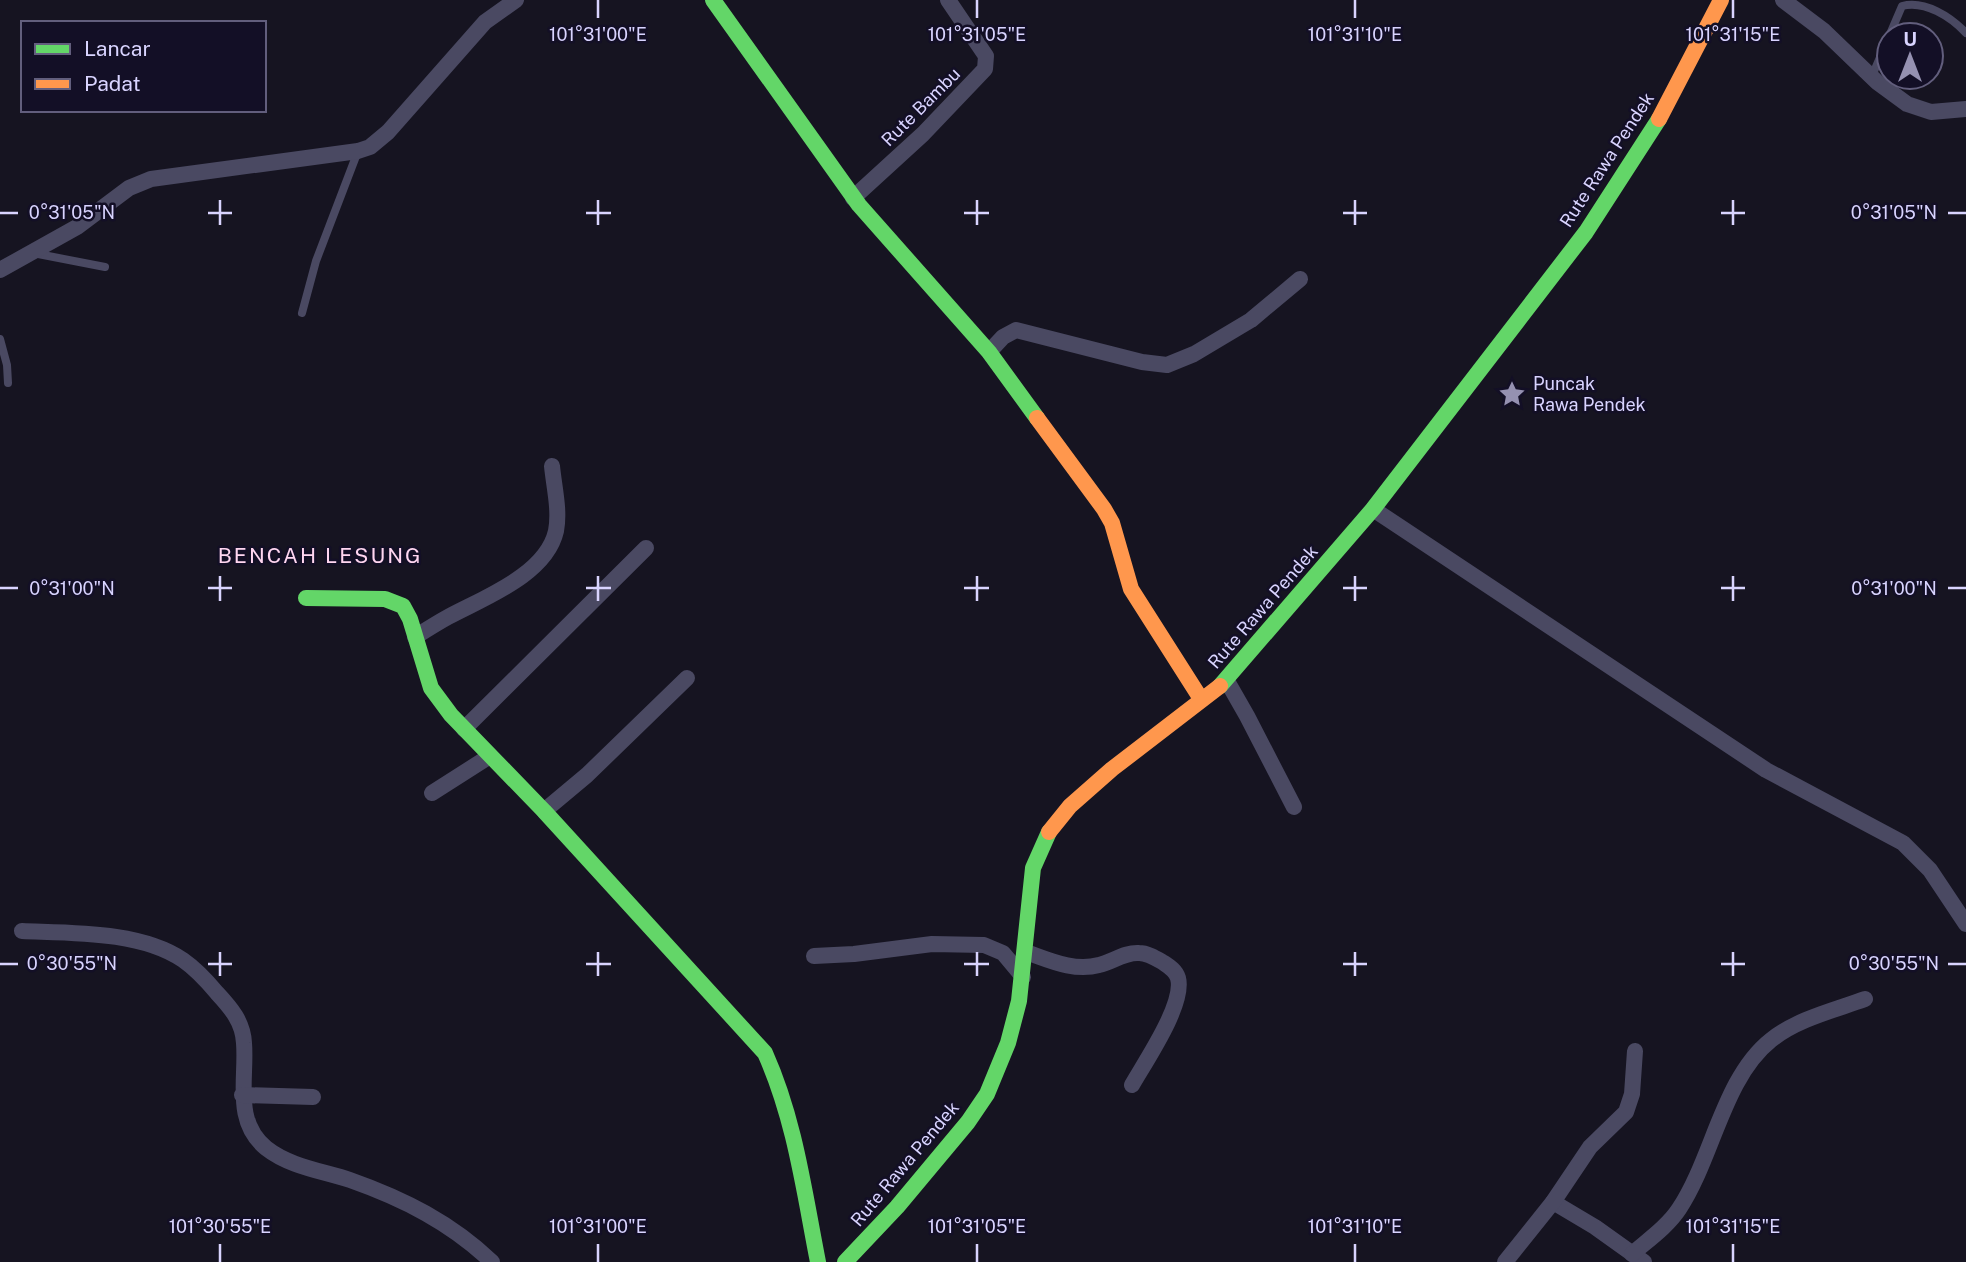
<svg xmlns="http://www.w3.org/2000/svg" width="1966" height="1262" viewBox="0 0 1966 1262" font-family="'Public Sans',sans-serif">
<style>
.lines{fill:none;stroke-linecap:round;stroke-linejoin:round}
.lane{stroke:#4a4962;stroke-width:8}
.street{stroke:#4a4962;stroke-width:16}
.fast{stroke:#63d668;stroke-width:16}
.slow{stroke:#ff974d;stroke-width:16}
.ticks{fill:none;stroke:#d9d4ff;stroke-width:2.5}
.labels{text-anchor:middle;stroke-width:5;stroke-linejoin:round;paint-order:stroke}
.street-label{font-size:18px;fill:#d9d4ff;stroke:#130f26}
.poi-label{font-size:18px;fill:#d9d4ff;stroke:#130f26;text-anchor:start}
.quarter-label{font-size:21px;letter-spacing:2px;fill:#ffd6f0;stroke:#130f26}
.ticks-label{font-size:18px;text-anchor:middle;fill:#d9d4ff;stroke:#130f26;stroke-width:5;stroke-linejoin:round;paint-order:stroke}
</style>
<rect width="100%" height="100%" fill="#161421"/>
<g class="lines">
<!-- lane -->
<g class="lane">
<path d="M1872 76 1902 6C1925 0 1951 17 1966 33"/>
<path d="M33 253 105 267"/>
<path d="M302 313 316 261 358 151"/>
<path d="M0 339 7 365 8 383"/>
</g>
<!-- street -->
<g class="street">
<path d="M1783 0 1824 31 1877 82 1907 104 1931 112 1966 109"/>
<path d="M853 198 923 134 985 69 986 56 948 0"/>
<path d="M0 270 77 227 129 188 151 179 358 151 370 147 388 132 485 22 516 0"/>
<path d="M989 352 1003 337 1016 330 1142 362 1167 365 1194 354 1251 320 1300 279"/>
<path d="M1373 509 1766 770 1903 843 1930 870 1966 924"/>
<path d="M415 637C426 630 437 623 448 617 483 598 546 575 556 531 560 510 554 487 552 466"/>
<path d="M1227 681 1247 716 1294 807"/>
<path d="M464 729 646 548"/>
<path d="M432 793 490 756"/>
<path d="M544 811 587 775 687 678"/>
<path d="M22 931C71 933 141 931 183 960 196 969 207 981 217 993 231 1008 243 1022 244 1043 247 1079 233 1121 266 1148 290 1167 323 1171 350 1180 404 1199 451 1223 492 1262"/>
<path d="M1026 952C1049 960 1074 972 1099 965 1112 962 1125 952 1139 953 1148 953 1157 959 1164 963 1170 967 1176 971 1178 978 1185 1004 1145 1062 1132 1085"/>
<path d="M814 956 854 954 932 944 984 945 1003 953 1023 977"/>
<path d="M242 1095 313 1097"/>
<path d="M1553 1202 1595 1227 1644 1262"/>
<path d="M1632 1254C1648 1240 1667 1227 1679 1209 1713 1158 1723 1078 1771 1040 1797 1019 1835 1010 1865 999"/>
<path d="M1505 1262 1553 1202 1590 1147 1626 1112 1632 1094 1635 1051"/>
</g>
<!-- fast -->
<g class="fast">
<path d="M713 0 859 205 989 352 1037 418"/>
<path d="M306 598 385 599 403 606 410 619 431 688 451 715 544 811 765 1053C795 1120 804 1191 818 1262"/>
<path d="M1220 686 1373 509 1586 232 1659 119"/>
<path d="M845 1262 897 1207 968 1122 987 1094 1008 1043 1019 1001 1033 868 1049 832"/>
</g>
<!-- slow -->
<g class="slow">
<path d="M1659 119 1721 0"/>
<path d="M1037 418 1104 509 1112 523 1131 589 1201 699"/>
<path d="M1049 832 1070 806 1112 769 1220 686"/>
</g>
</g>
<!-- ticks -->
<path class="ticks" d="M598 0V18M977 0V18M1355 0V18M1733 0V18M220 200V225M598 200V225M977 200V225M1355 200V225M1733 200V225M0 213H18M208 213H232M586 213H611M964 213H989M1343 213H1367M1721 213H1745M1948 213H1966M220 576V601M598 576V601M977 576V601M1355 576V601M1733 576V601M0 588H18M208 588H232M586 588H611M964 588H989M1343 588H1367M1721 588H1745M1948 588H1966M220 952V976M598 952V976M977 952V976M1355 952V976M1733 952V976M0 964H18M208 964H232M586 964H611M964 964H989M1343 964H1367M1721 964H1745M1948 964H1966M220 1244V1262M598 1244V1262M977 1244V1262M1355 1244V1262M1733 1244V1262"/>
<!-- icons -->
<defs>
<symbol id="sight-bare" viewBox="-9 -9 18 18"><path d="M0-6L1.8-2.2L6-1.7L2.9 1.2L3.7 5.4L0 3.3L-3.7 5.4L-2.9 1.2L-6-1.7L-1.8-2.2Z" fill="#9591b1" stroke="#130f26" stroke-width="2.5" paint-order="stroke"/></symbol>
</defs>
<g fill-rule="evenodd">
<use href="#sight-bare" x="1493" y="375" width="38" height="38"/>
</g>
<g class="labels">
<!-- street labels -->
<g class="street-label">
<text transform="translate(921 107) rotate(-45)" y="6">Rute Bambu</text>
<text transform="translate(1607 160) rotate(-57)" y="6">Rute Rawa Pendek</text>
<text transform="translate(1263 607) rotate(-49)" y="6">Rute Rawa Pendek</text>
<text transform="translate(905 1164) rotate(-50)" y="6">Rute Rawa Pendek</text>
</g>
<!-- poi labels -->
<g class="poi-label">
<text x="1533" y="390">Puncak<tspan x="1533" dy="21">Rawa Pendek</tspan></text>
</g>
<!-- quarter labels -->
<g class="quarter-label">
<text x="320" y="563">BENCAH LESUNG</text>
</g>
</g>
<g class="ticks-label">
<text x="598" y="41">101°31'00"E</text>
<text x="977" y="41">101°31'05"E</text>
<text x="1355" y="41">101°31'10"E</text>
<text x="1733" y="41">101°31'15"E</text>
<text x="72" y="219">0°31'05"N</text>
<text x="1894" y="219">0°31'05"N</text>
<text x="72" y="595">0°31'00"N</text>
<text x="1894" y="595">0°31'00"N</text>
<text x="72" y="970">0°30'55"N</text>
<text x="1894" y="970">0°30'55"N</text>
<text x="220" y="1233">101°30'55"E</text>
<text x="598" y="1233">101°31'00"E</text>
<text x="977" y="1233">101°31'05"E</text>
<text x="1355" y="1233">101°31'10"E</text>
<text x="1733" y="1233">101°31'15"E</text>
</g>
<!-- legend -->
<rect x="21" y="21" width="245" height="91" fill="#130f26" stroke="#625e7d" stroke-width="2"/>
<rect x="35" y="44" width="35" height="10" fill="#63d668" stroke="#625e7d" stroke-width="2"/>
<text x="84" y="56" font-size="21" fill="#d9d4ff">Lancar</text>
<rect x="35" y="79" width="35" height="10" fill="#ff974d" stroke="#625e7d" stroke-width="2"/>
<text x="84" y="91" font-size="21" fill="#d9d4ff">Padat</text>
<!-- north arrow -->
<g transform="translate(1910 56)"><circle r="33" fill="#130f26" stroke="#625e7d" stroke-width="2"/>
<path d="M0-5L12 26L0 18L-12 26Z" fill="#9591b1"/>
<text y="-10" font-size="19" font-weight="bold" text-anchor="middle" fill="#d9d4ff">U</text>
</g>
</svg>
